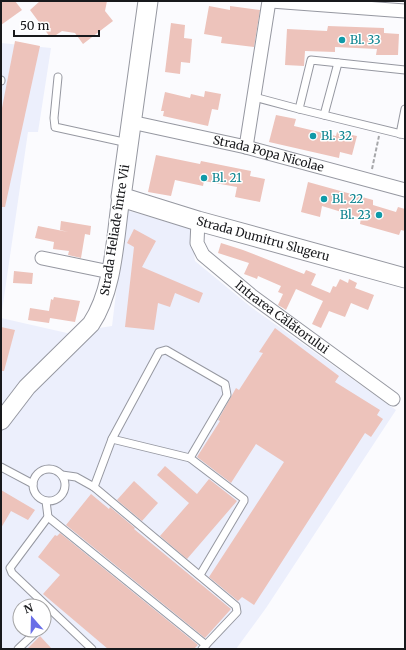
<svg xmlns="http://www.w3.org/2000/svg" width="406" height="650" viewBox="0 0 406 650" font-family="Merriweather,serif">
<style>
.built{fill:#eceffc;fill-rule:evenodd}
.building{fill:#edc3bb}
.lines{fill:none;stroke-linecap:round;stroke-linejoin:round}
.service-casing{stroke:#9698a1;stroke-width:9}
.minor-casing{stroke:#9698a1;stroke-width:15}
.tertiary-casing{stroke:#9698a1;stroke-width:19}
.secondary-casing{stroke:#9698a1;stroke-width:21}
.path{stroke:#a6a7aa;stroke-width:2;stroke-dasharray:4 2;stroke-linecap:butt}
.service{stroke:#fff;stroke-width:7}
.minor{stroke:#fff;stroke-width:13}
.tertiary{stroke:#fff;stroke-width:17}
.secondary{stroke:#fff;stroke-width:19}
.culture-dot{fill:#0f9aa8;stroke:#fff;stroke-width:1.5}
.labels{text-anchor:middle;stroke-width:3;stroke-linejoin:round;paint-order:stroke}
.culture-label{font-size:12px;fill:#0d838f;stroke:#fff;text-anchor:start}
.street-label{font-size:12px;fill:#18191c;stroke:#fff}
</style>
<rect width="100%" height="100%" fill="#fbfbfe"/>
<!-- built -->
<path class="built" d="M1 43 51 48 38 132H28L1 318 67 333 112 326 126 210 191 229 195 261 251 307 396 410 266 608 236 649H1ZM20 606H44V630H20Z"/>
<!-- building -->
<g class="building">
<path d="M1 1H15L22 10 1 25Z"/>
<path d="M40 1H107L105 11 113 21 83 44 75 33 62 31 53 37H50L30 10Z"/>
<path d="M209 6 230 10V6L260 10 254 47 221 43 222 37 204 34Z"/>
<path d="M171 23 185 25 184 38 192 39 190 63 181 62 180 74 165 72Z"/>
<path d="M328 26 384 28V33L399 34 398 55H376L377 49 335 47V52L305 51 304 66 285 65 287 29 327 31Z"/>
<path d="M15 41 40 46 5 207H1V113Z"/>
<path d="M205 91 221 94 218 110 212 109 208 126 163 116 164 111H161L165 92 190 98 191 94 204 97Z"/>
<path d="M276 115 296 119 294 126 336 136 337 132 357 136 352 155 340 152 339 158 269 142Z"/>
<path d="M156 155 200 164 201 161 251 171 250 176 265 179 260 202 235 197 237 187 204 181 203 186 175 180 171 196 148 192Z"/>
<path d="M308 182 373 200V205L396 212 398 207 405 209V231L401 230 399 235 360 224 361 218 322 206 320 217 301 212Z"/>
<path d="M61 221 91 226 90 235 85 234 81 258 68 255 69 251 53 249 54 242 35 238 38 226 68 232 60 230Z"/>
<path d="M134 229 156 241 142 267 203 293 199 303 175 293 170 307 158 303 154 330 125 327 134 247 127 243Z"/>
<path d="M221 243 243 250 304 274 306 270 316 274 311 285 330 293 333 286 336 287 340 279 348 283 349 279 357 283 355 288 374 295 368 310 351 303 345 317 329 311 321 328 312 324 323 301 296 289 286 310 283 308 278 305 283 294 278 292 281 286 258 276 257 279 244 274 249 263 218 253Z"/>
<path d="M14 271 33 273 32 284 13 283Z"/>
<path d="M54 297 80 301 75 322 50 318 49 323 28 320 30 308 49 311 51 299 53 300Z"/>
<path d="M1 327 15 330 4 371H1Z"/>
<path d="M275 328 339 376 335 382 380 410 377 415 383 419 371 437 365 433 254 605 242 597 238 601 209 577 284 462 256 444 231 483 197 457 220 421 218 420 236 388 239 390 263 353 259 352Z"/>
<path d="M165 466 197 494 209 479 237 501 187 559 160 536 189 503 157 475Z"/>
<path d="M134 481 158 503 142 521 117 500Z"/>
<path d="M1 490 35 510 28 520 11 511 1 528Z"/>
<path d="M91 494 109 509 110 507 135 528 134 529 231 609 205 638 66 525Z"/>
<path d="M60 533 198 645 194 649H108L43 594 60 575 38 557 55 535 57 536Z"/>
<path d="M40 636 52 649H27Z"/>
</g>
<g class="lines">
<defs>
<g id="service">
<path d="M405 70 311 60 299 109 405 135"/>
<path d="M58 77 54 118 55 127 128 143"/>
<path d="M1 81V80"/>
<path d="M254 97 299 109"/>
<path d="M324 115 338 63"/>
<path d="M400 134 405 109"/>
<path d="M112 439 190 458"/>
<path d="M1 467 33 484"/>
<circle cx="49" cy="485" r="16"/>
<path d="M62 475 76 477 94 487 236 606 237 612 202 649"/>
<path d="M94 487 112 439 159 352 166 350 225 384 227 395 190 458 244 499V501L200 575"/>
<path d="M46 501 48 517 10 568 12 573 92 649"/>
<path d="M48 517 206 645"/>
<path d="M18 649 37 631"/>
</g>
<g id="minor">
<path d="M271 1 405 11"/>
<path id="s1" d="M131 122 246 147 405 190"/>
<path d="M246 147 269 1"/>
<path id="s2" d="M198 221 197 243 203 255 252 296 393 399"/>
<path d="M42 258 110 272"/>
</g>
<path id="tertiary" d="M1 421 27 387 91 324C114 290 115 237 121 197"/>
<g id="secondary">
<path id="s3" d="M148 1 121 197 198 221 405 278"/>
</g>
</defs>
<!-- service casing -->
<use href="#service" class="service-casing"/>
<!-- minor casing -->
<use href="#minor" class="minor-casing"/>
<!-- tertiary casing -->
<use href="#tertiary" class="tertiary-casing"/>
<!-- secondary casing -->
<use href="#secondary" class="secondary-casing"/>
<!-- path -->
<path class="path" d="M372 169 379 136"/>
<!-- service -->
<use href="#service" class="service"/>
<!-- minor -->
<use href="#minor" class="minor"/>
<!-- tertiary -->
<use href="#tertiary" class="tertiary"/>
<!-- secondary -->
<use href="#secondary" class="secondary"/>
</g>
<!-- markers -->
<g class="culture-dot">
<circle cx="342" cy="40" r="4"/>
<circle cx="313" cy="136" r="4"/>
<circle cx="204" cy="178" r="4"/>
<circle cx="324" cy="199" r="4"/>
<circle cx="379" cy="215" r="4"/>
</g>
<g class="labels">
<!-- culture labels -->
<g class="culture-label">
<text x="350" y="44">Bl. 33</text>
<text x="321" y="140">Bl. 32</text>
<text x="212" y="182">Bl. 21</text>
<text x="332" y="203">Bl. 22</text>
<text x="371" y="219" text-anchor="end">Bl. 23</text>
</g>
<!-- street labels -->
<g class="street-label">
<text dy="4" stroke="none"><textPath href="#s1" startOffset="141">Strada Popa Nicolae</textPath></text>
<text transform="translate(115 230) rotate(-81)" y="4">Strada Heliade între Vii</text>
<text dy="4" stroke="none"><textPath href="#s3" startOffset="346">Strada Dumitru Slugeru</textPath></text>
<text dy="4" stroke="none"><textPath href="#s2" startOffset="136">Intrarea Călătorului</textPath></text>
</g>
</g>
<!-- border -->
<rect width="406" height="650" fill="none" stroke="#18191c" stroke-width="4"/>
<!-- north arrow -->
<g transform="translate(32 618) rotate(340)"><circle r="19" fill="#ffffff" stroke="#a3a3a4"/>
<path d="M0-3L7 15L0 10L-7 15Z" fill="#696ee7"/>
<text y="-6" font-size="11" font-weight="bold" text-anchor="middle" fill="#18191c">N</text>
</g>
<!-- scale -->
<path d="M14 30v6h85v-6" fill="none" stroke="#18191c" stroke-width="2"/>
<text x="20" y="30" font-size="12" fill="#18191c" stroke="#ffffff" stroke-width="3" paint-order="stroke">50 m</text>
</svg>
